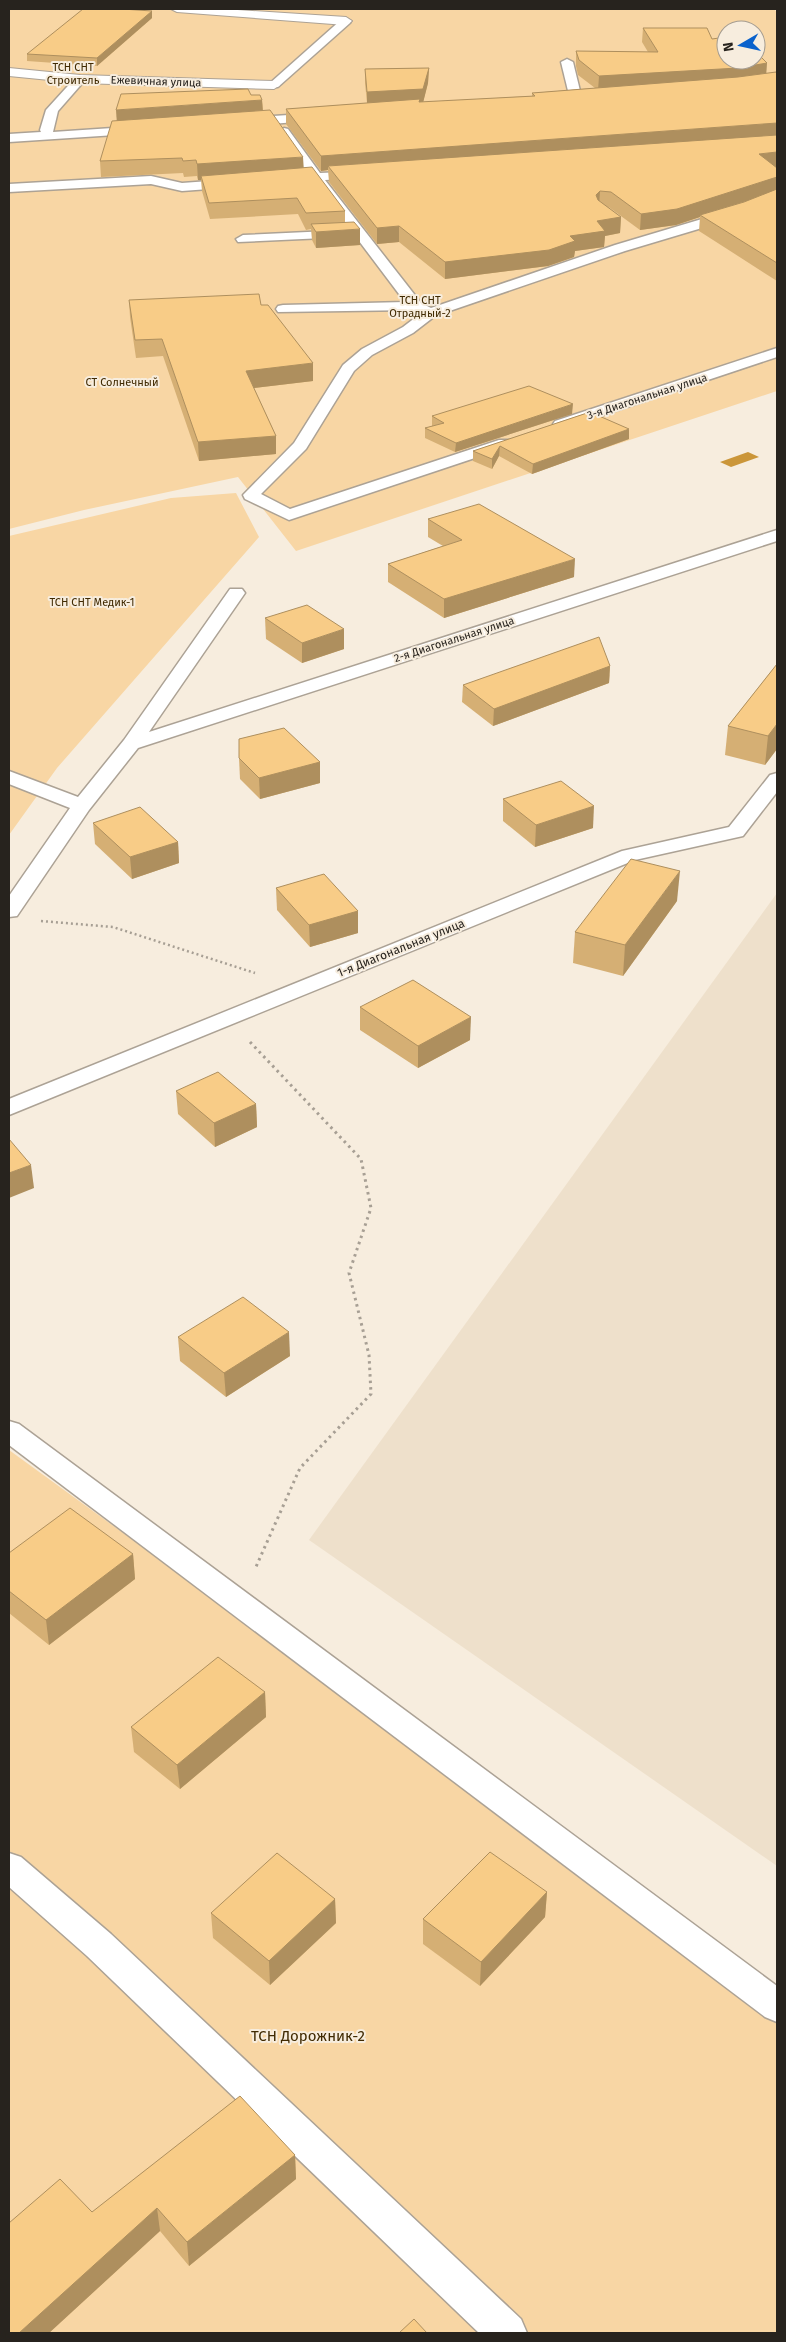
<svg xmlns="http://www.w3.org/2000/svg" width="786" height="2342" viewBox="0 0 786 2342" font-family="'Fira Sans',sans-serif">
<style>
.built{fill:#eee0cb}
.green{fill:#f8d6a4;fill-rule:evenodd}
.water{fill:#cb9639}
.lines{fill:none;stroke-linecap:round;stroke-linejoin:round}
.service-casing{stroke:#aca295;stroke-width:3}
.minor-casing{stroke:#aca295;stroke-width:2}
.path-far1{stroke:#a79f94;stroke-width:2.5;stroke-dasharray:2 3;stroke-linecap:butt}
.path{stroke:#a79f94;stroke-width:3;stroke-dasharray:2.5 4;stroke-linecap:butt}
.service{fill:#fff;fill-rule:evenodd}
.minor{fill:#fff;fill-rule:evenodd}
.wall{fill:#d5af74}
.shaded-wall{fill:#ae8f5e}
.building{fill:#f8cc87;stroke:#ae8f5e}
.labels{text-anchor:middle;stroke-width:4;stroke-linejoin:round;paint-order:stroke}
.far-park-label{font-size:11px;fill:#402a02;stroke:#f7edde}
.far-street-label{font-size:11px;fill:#27231e;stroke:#f7edde}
.street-label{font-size:12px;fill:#27231e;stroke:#f7edde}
.near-park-label{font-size:15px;fill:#402a02;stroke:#f7edde}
</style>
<rect width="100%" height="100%" fill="#f7edde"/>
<!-- built -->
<path class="built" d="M777 893V1866L309 1540Z"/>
<!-- green -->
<g class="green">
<path d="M9 9H774L777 12V391L296 551 238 477 84 510 9 529ZM726 30H756V60H726Z"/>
<path d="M236 493 259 537 57 768 9 835V536L171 498Z"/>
<path d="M9 1450 777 2008V2333H9Z"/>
</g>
<!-- water -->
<path class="water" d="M748 452 759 457 731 467 720 462Z"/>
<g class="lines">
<defs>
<g id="service">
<path d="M346 18 351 21 350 23 278 87H270L268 85 270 83 342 19Z"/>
<path d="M567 59 573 62 582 99 580 101H572L570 99 561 62Z"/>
<path d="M80 76 86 79 58 111 53 132 142 126 146 127 148 130 146 133 9 142V134L41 132 40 130 46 110 76 77Z"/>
<path d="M319 113 325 117 323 120 244 126 238 122 244 118Z"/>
<path d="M284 128 288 129 320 173 367 171 369 174 363 178 325 180 421 303 431 308 615 245 732 210 777 194V202L742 216 625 251 435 316 413 333 372 355 354 371 306 449 261 494 290 509 499 440H511L513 443 511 446 289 520 245 499 243 495 294 443 343 365 362 349 403 327 420 314 414 310 278 312 276 309 278 306 283 305 405 302 353 233 346 237 238 242 236 239 243 235 350 230 313 181 286 183 280 179 286 175 307 174 278 132Z"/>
<path d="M151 176 182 183 236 179 242 183 236 187 182 191 151 184 9 192V184Z"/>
<path d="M777 348V357L567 427H555L553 424 555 421Z"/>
<path d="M777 530V541L138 748 89 810 17 916 9 917V896L70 808 9 784V771L78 797 124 740 230 589H242L245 593 149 732Z"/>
<path d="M777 773V792L743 836 635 860 9 1115V1099L622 851 729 827 770 775Z"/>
<path d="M9 1421 19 1424 777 1986V2022L765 2017 9 1445Z"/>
<path d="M9 1853 21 1857 111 1934 521 2319 527 2333H479L87 1956 9 1887Z"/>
</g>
<g id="minor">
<path d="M171 9H223L346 17 352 21 346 25 177 12Z"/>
<path d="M9 68 80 75 274 81 280 85 274 89 80 83 9 76Z"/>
</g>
</defs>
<!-- service casing -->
<use href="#service" class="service-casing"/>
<!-- minor casing -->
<use href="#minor" class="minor-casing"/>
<!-- path-far1 -->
<path class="path-far1" d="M41 921 113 927 255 973"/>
<!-- path -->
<path class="path" d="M250 1042 361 1159 371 1208 349 1273 369 1355 371 1394 300 1468 255 1569"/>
<!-- service -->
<use href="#service" class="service"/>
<!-- minor -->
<use href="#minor" class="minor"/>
</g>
<!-- wall -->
<g class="wall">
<path d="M152 11V18L97 66 27 61V54Z"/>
<path d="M643 28 712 39 766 73 777 74V168H776H777V281L699 231 700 217 676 225 640 230 610 208 608 207 621 217 620 233 605 236 604 247 575 251 574 257 548 266 445 279 399 242 377 244 329 182 328 170 321 171 286 124V109L367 103 365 83V69L429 68 428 83 423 102 532 96V93L595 88 578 75 576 66V51L648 52 642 42Z"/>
<path d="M251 95 262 100 263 110 303 168 345 211V222L360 245 316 248 312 240 311 229 306 230 298 214 210 219 202 191 201 180H198L197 176 184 177 183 173 101 177 100 161 117 121Z"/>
<path d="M129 300 261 305 313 381 254 388 276 436V454L199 461 163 356 136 358 130 317Z"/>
<path d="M590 412 629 439 532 474 499 456 492 469 473 461V451Z"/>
<path d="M572 414 455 452 425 438V428L432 426V416Z"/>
<path d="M428 519 574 577 444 618 388 582V564L443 546 428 537Z"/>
<path d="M265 618 344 649 302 663 266 639Z"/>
<path d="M777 664V749L765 765 725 755 728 726Z"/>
<path d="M610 666 609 683 493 726 462 702 463 685Z"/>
<path d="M239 758 320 762V783L260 799 240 779Z"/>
<path d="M503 799 593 828 535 847 503 821Z"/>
<path d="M93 823 178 842 179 863 132 879 95 844Z"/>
<path d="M276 888 358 911V933L310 947 277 910Z"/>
<path d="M677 901 623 976 573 963 575 932Z"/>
<path d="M360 1007 470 1040 418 1068 360 1030Z"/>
<path d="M176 1091 256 1104 257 1127 215 1147 178 1114Z"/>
<path d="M178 1337 290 1356 226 1397 180 1361Z"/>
<path d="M9 1553 133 1554 135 1579 49 1645 9 1613Z"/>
<path d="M265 1692 266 1717 180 1789 134 1752 131 1727Z"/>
<path d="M547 1892 545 1917 480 1986 423 1944V1919Z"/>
<path d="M335 1899 336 1923 270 1985 213 1938 211 1913Z"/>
<path d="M295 2155 296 2179 189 2266 160 2231 49 2333H9L92 2212Z"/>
</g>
<!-- shaded-wall -->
<g class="shaded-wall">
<path d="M152 11V18L97 66V58Z"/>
<path d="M767 63 766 78 598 91 599 76Z"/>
<path d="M429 68 428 83 423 103 367 107V92Z"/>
<path d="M262 100 263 114 117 125 116 110Z"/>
<path d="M777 123V138L328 166V170L321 171V156Z"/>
<path d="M777 152V168L758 170 759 154Z"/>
<path d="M303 157 304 172 201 176V180H198L197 164Z"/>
<path d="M777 177 776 192 700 215V217L676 225 640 230 641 214Z"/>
<path d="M600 191 599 207 596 195Z"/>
<path d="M621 217 620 233 605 236 604 247 575 251 574 257 548 266 445 279V262L570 236 597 221Z"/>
<path d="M399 226V242L377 244V228Z"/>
<path d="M360 229V245L316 248V232Z"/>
<path d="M313 363V381L246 389V371Z"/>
<path d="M573 404 572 414 455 452 456 443Z"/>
<path d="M629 429V439L532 474 533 464Z"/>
<path d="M276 436V454L199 461 198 442Z"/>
<path d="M500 446 499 456 492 469V459Z"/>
<path d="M575 559 574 577 444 618V599Z"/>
<path d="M344 629V649L302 663V643Z"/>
<path d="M610 666 609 683 493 726 494 709Z"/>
<path d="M777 724V749L765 765 768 736Z"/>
<path d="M320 762V783L260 799 259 778Z"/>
<path d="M594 806 593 828 535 847 536 825Z"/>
<path d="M178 842 179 863 132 879 130 857Z"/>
<path d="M680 871 677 901 623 976 625 945Z"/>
<path d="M358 911V933L310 947 309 925Z"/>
<path d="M471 1017 470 1040 418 1068V1046Z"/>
<path d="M256 1104 257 1127 215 1147 214 1123Z"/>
<path d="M31 1165 34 1188 9 1198V1173Z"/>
<path d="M289 1332 290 1356 226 1397 224 1373Z"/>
<path d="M133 1554 135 1579 49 1645 46 1620Z"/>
<path d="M265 1692 266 1717 180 1789 177 1765Z"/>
<path d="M547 1892 545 1917 480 1986 481 1962Z"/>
<path d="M335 1899 336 1923 270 1985 269 1961Z"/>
<path d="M295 2155 296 2179 189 2266 187 2242Z"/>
<path d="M157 2208 160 2231 49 2333H19Z"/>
</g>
<!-- building -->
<g class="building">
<path d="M83 9H122L152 11 97 58 27 54Z"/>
<path d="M643 28H707L712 39 726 37V60H756V52L767 63 738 68 599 76 579 60 576 51 658 52Z"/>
<path d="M429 68 423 89 367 92 365 69Z"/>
<path d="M776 72 777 74V123L321 156 286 109 420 99 419 102 535 96 532 93 738 77Z"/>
<path d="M248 89 251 95H260L262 100 116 110 121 94Z"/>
<path d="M270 110 303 157 197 164 196 160 183 161 182 158 100 161 112 121Z"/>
<path d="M777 135V152L759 154 777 168V177L677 209 641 214 611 192 600 191 596 195 598 200 621 217 597 221 605 231 570 236 575 241 549 250 445 262 399 226 377 228 328 166Z"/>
<path d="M312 167 345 211 306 213 297 198 209 203 201 176Z"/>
<path d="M777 189V263L700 215 744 202Z"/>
<path d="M354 222 360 229 316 232 311 224Z"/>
<path d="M259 294 261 305H268L313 363 246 371 276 436 198 442 162 339 135 340 129 300Z"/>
<path d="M529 386 573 404 456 443 425 428 444 423 432 416Z"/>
<path d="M590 412 629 429 533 464 500 446 492 459 473 451Z"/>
<path d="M479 504 575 559 444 599 388 564 462 540 428 519Z"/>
<path d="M307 605 344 629 302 643 265 618Z"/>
<path d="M599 637 610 666 494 709 463 685Z"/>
<path d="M777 664V724L768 736 728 726Z"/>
<path d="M284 728 320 762 259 778 239 758V739Z"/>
<path d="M561 781 594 806 536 825 503 799Z"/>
<path d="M140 807 178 842 130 857 93 823Z"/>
<path d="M631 859 680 871 625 945 575 932Z"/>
<path d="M324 874 358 911 309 925 276 888Z"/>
<path d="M413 980 471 1017 418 1046 360 1007Z"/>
<path d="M218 1072 256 1104 214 1123 176 1091Z"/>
<path d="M9 1139 31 1165 9 1173Z"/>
<path d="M243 1297 289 1332 224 1373 178 1337Z"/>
<path d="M70 1508 133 1554 46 1620 9 1591V1553Z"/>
<path d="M218 1657 265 1692 177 1765 131 1727Z"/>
<path d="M490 1852 547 1892 481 1962 423 1919Z"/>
<path d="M277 1853 335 1899 269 1961 211 1913Z"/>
<path d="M240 2096 295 2155 187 2242 157 2208 19 2333H9V2223L60 2179 92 2212Z"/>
<path d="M414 2319 427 2333H399Z"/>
</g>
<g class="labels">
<!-- far-park labels -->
<g class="far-park-label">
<text x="73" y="71">ТСН СНТ<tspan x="73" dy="13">Строитель</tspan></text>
<text x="420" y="304">ТСН СНТ<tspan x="420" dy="13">Отрадный-2</tspan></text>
<text x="122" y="386">СТ Солнечный</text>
<text x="92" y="606">ТСН СНТ Медик-1</text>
</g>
<!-- far-street labels -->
<g class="far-street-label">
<text transform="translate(156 81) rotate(2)" y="4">Ежевичная улица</text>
<text transform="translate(647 396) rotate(-18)" y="4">3-я Диагональная улица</text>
<text transform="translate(454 639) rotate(-18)" y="4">2-я Диагональная улица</text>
</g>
<!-- street labels -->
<g class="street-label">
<text transform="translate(401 948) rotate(-22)" y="4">1-я Диагональная улица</text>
</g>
<!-- near-park labels -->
<g class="near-park-label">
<text x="308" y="2041">ТСН Дорожник-2</text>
</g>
</g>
<!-- border -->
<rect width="786" height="2342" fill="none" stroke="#27231e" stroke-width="20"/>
<!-- north arrow -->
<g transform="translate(741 45) rotate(261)"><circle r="24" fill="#f7edde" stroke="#a49c91"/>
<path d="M0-4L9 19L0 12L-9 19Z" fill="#0a62cc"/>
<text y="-8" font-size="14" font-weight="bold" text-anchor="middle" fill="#27231e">N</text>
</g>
</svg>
